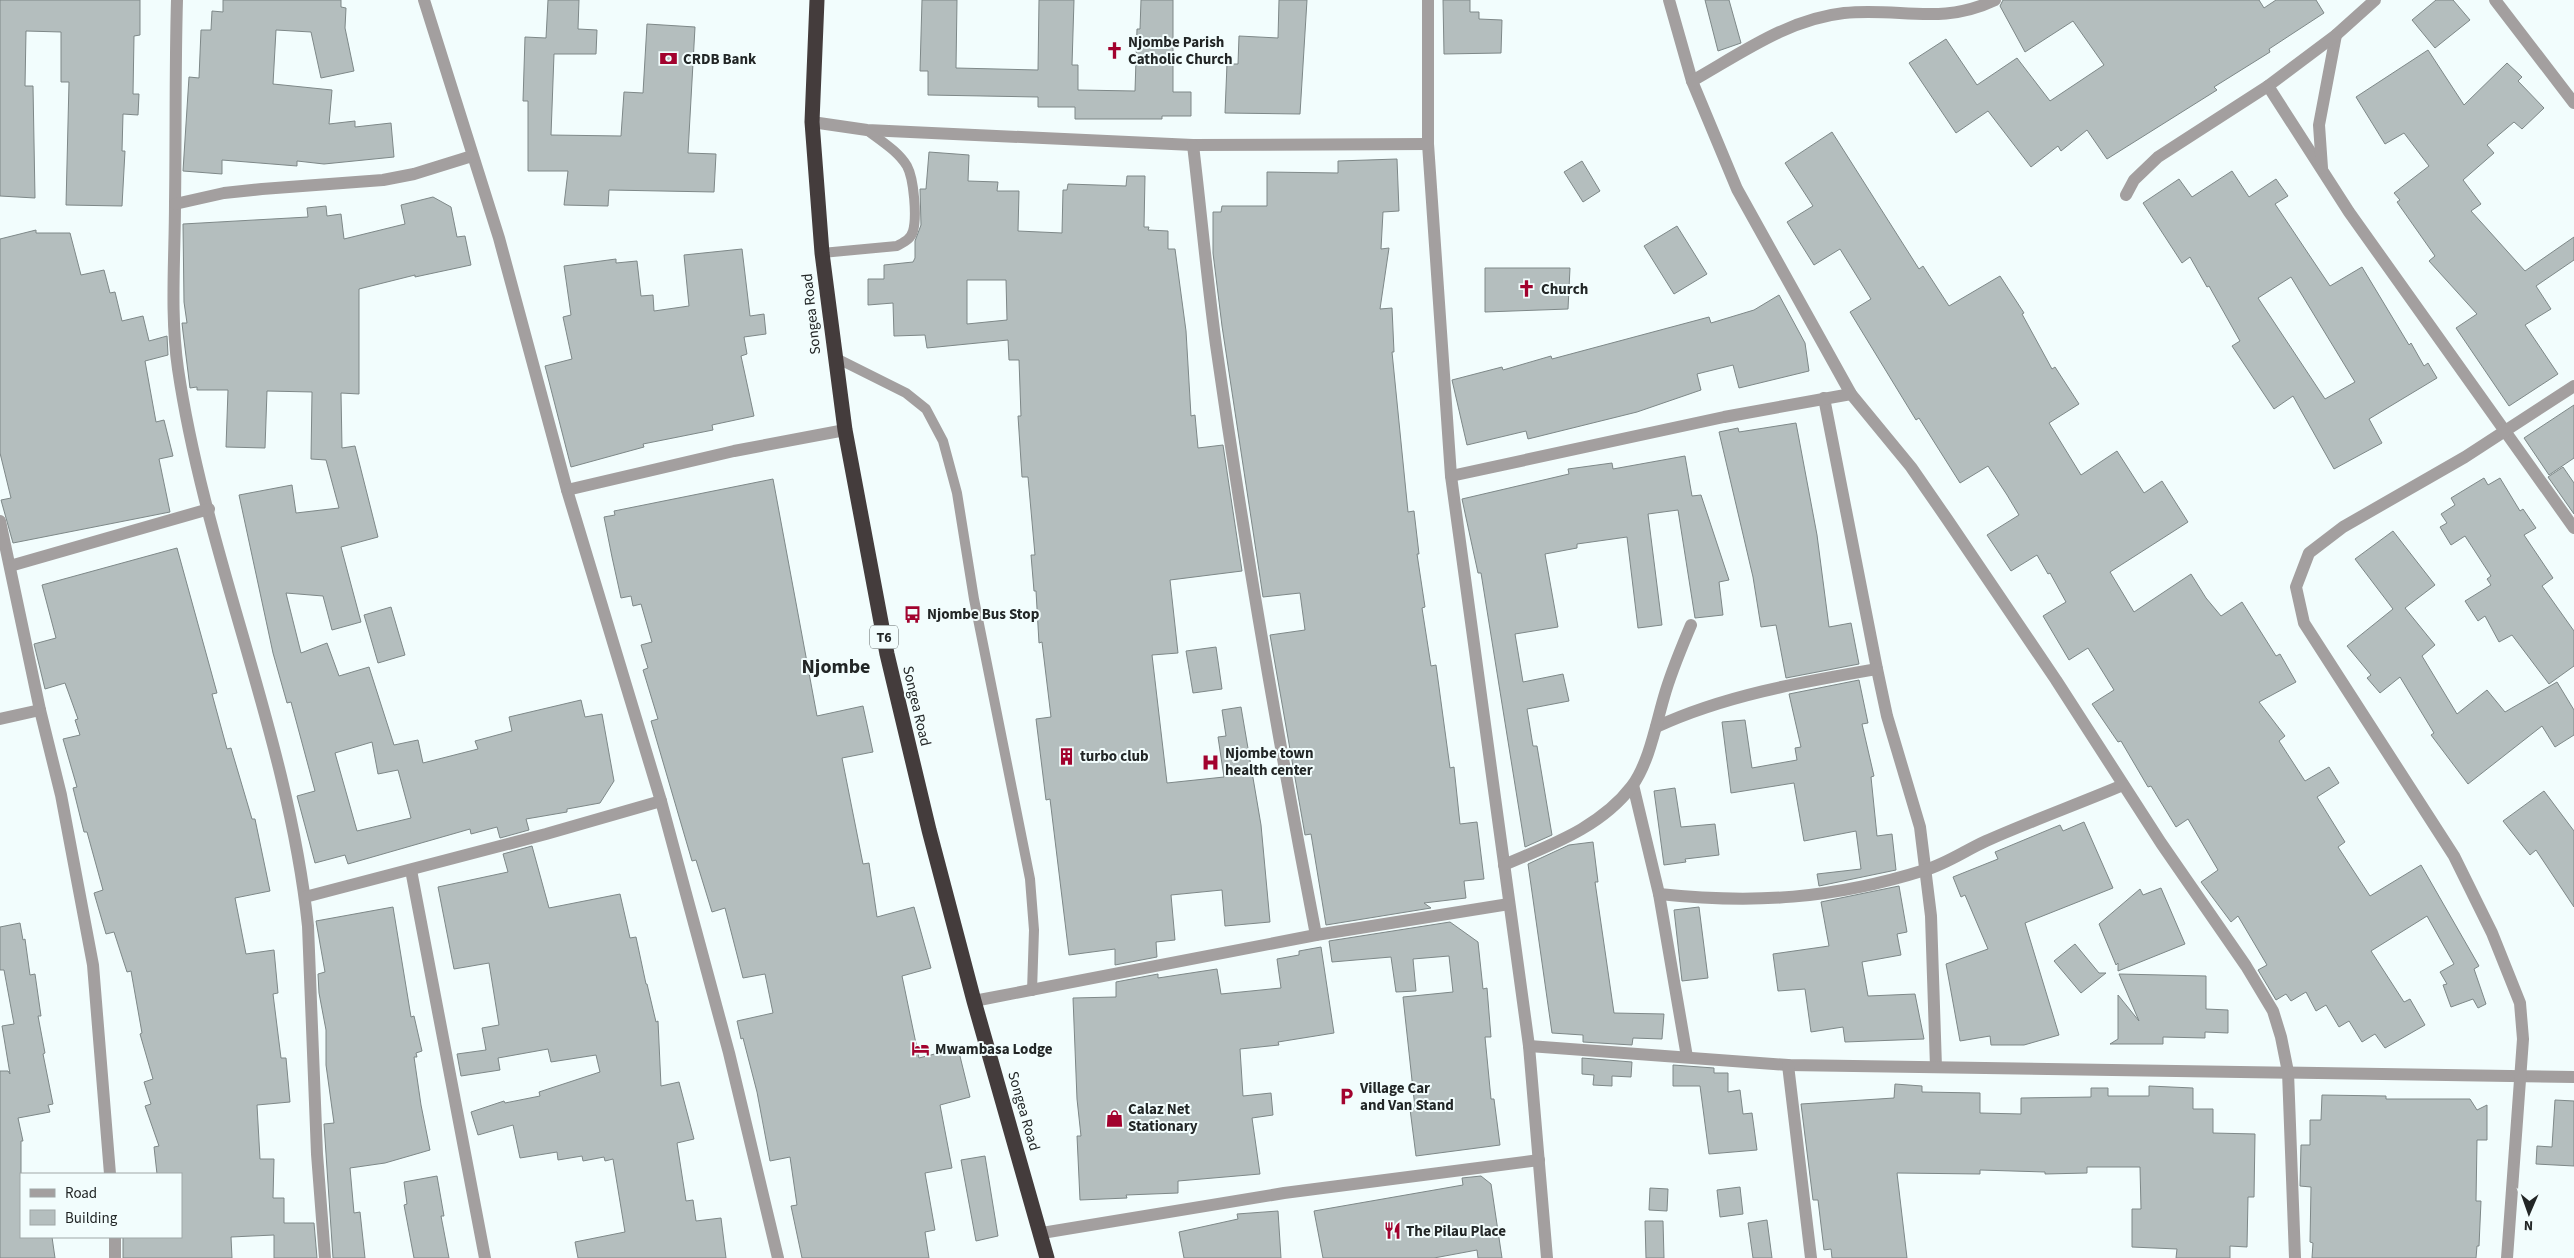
<svg xmlns="http://www.w3.org/2000/svg" width="2574" height="1258" viewBox="0 0 2574 1258" font-family="'Source Sans 3',sans-serif">
<style>
.building{fill:#b4bebe;stroke:#7e8888;fill-rule:evenodd}
.lines{fill:none;stroke-linecap:round;stroke-linejoin:round}
.lane{stroke:#a39f9f;stroke-width:10}
.street{stroke:#a39f9f;stroke-width:12}
.highway{stroke:#443c3c;stroke-width:15}
.labels{text-anchor:middle;stroke-width:4;stroke-linejoin:round;paint-order:stroke}
.shield{fill:#f2fdfd;stroke:#606666;stroke-width:1}
.shield-label{font-size:14px;font-weight:bold;fill:#222626}
.poi-label{font-size:15px;font-weight:bold;fill:#222626;stroke:#f2fdfd;text-anchor:start}
.street-label{font-size:15px;fill:#222626;stroke:#f2fdfd}
.district-label{font-size:20px;font-weight:bold;fill:#222626;stroke:#f2fdfd}
</style>
<rect width="100%" height="100%" fill="#f2fdfd"/>
<!-- building -->
<g class="building">
<path d="M0 0H140V35L134 36 133 94H139L138 115 123 114 122 151H125L122 206 66 205 69 82H61V32L26 31 25 86H33L35 198 0 196Z"/>
<path d="M223 0H341V7L346 8 345 28 354 71 321 78 311 32 276 30 273 84 332 90 329 124 355 121V127L391 123 394 157 324 164 297 161V166L222 160V174L183 171 189 77 199 78 201 30H211L212 11 223 12Z"/>
<path d="M548 0H579L578 29 597 30 596 54H554L551 135 621 136 624 92 643 93 647 24 695 27 688 153 716 154 714 192 609 190 608 206 564 205 568 171H528V101H523L525 37 546 38Z"/>
<path d="M922 0H957L956 68 1038 70 1039 0H1074L1072 65H1078V90L1135 91 1137 29H1140L1141 0H1173V92H1191V116H1162V119H1075V107H1038V97L928 95V71H920Z"/>
<path d="M1279 0H1307L1300 114 1225 113 1227 64H1238L1239 36 1278 38Z"/>
<path d="M1443 0H1470V12H1479V19L1502 20 1501 53 1444 54Z"/>
<path d="M1705 0H1729L1741 43 1718 51Z"/>
<path d="M2003 0H2259L2264 8 2276 0H2316L2324 13 2269 49 2270 52 2214 87 2217 90 2107 159 2087 130 2061 151 2058 146 2031 167 1988 111 1956 133 1909 63 1946 39 1977 85 2017 58 2050 101 2104 65 2073 21 2025 52 2000 6Z"/>
<path d="M2436 0H2453L2470 20 2435 48 2412 20Z"/>
<path d="M2428 50 2464 105 2507 63 2522 77 2518 81 2544 108 2522 129 2514 122 2487 145 2494 153 2463 180 2481 204 2471 211 2525 271 2574 237V260L2536 286 2551 309 2525 325 2558 374 2509 406 2456 328 2477 314 2429 261 2435 256 2397 202 2400 200 2394 193 2429 166 2404 133 2385 144 2356 97Z"/>
<path d="M1832 132 1919 269 1923 266 1949 306 2000 276 2024 313 2022 314 2052 369 2055 367 2079 404 2049 423 2081 475 2117 451 2144 493 2162 481 2188 522 2110 572 2134 612 2191 574 2206 598 2221 616 2242 602 2276 656 2280 654 2296 682 2259 702 2285 736 2279 741 2305 781 2329 767 2339 783 2317 797 2345 842 2338 847 2370 896 2421 865 2479 966 2474 969 2486 1004 2478 1008 2473 999 2451 1007 2443 985 2447 984 2440 972 2454 964 2427 916 2371 951 2404 1002 2410 999 2425 1025 2385 1048 2375 1034 2362 1042 2349 1021 2339 1027 2326 1005 2316 1011 2306 992 2291 1001 2286 994 2276 1000 2258 970 2267 965 2238 916 2231 922 2201 882 2218 870 2188 819 2176 827 2151 786 2148 787 2121 741 2118 742 2092 704 2114 690 2088 648 2069 660 2043 616 2066 602 2050 573 2048 574 2037 555 2011 571 1987 535 2019 515 2007 495 1988 466 1960 483 1919 418 1916 420 1850 312 1871 299 1840 249 1814 265 1787 222 1813 206 1785 163Z"/>
<path d="M929 152 969 155 968 181 998 182 997 191H1019L1018 231 1062 233 1063 190H1067L1068 184 1126 186 1127 176H1145L1144 227H1149L1148 230 1168 231V249H1175L1186 331 1191 416 1195 415 1198 448 1223 445 1242 571 1170 580 1178 653 1152 655 1167 783 1224 777 1218 737 1226 736 1222 710 1241 707 1261 825 1270 922 1225 926 1222 890 1171 895 1175 940 1156 942 1157 957 1115 965V949L1069 955 1050 799 1046 800 1036 719 1051 717 1042 642 1039 643 1036 591H1034L1031 555H1035L1028 477H1022L1018 416H1021L1019 360H1009L1008 340 927 348 925 335 894 336 893 303 868 305V279H884V265L913 262 915 258V241L921 225 920 189H926ZM967 280H1006L1007 320 967 324Z"/>
<path d="M1397 159 1399 211 1383 212 1381 249 1389 248 1380 309 1392 308 1394 352H1392L1408 512 1414 511 1419 554H1417L1425 607 1422 608 1431 666 1436 665 1450 768 1454 767 1460 824 1477 822 1484 879 1464 881 1466 898 1424 903 1431 908 1326 925 1311 834 1305 835 1270 635 1305 630 1300 593 1263 597 1222 326 1213 253V212H1221L1222 206H1267V172L1338 173V161Z"/>
<path d="M1582 161 1600 191 1583 202 1564 172Z"/>
<path d="M2232 171 2249 197 2276 179 2288 196 2275 204 2330 286 2362 267 2409 345 2411 343 2424 366 2428 363 2437 378 2369 419 2382 443 2334 469 2293 396 2274 409 2232 346 2240 341 2209 286 2207 287 2190 257 2182 263 2143 203 2179 179 2192 197ZM2291 277 2355 382 2325 399 2258 298Z"/>
<path d="M433 197 451 207 457 237 465 236 471 265 415 277V275L359 289V394L341 393 342 448 355 446 378 537 341 547 361 622 332 630 323 596 286 593 301 653 327 643 339 676 369 667 394 745 418 740 423 763 478 749 475 741 512 731 509 717 581 700 585 717 602 714 614 781 600 803 567 809V812L526 819 529 830 500 838 497 827 471 834 470 829 348 864 345 855 315 863 297 796 315 791 291 702 287 703 273 653 239 495 292 485 296 513 339 508 326 460 311 459 312 392 267 391 265 448 226 447 228 390H197V387L190 388 183 332 182 323H187L184 302 183 224 308 217 307 208 326 206 327 216 341 214 344 239 405 224 401 205ZM372 742 378 774 398 770 411 818 357 831 335 753Z"/>
<path d="M1677 226 1707 274 1674 294 1644 246Z"/>
<path d="M36 230V233H70L81 275 104 270 110 293 115 292 122 321 143 316 149 341 167 336 168 355 145 361 156 422 164 420 173 456 159 459 170 512 13 543 1 500 11 498 0 453V239Z"/>
<path d="M742 249 750 316 764 314 766 334 744 337 747 354 741 356 754 416 712 425 713 430 643 444 644 447 571 467 545 366 572 359 563 317 571 315 564 266 616 259V263L637 261 641 296 653 295 654 311 689 306 684 255Z"/>
<path d="M1485 268H1570L1568 309 1485 312Z"/>
<path d="M1779 295 1805 343 1809 371 1739 388 1733 365 1697 374 1701 390 1637 412 1528 439 1526 431 1467 445 1452 380 1502 367 1503 370 1551 356 1552 359 1709 317 1711 323 1754 310Z"/>
<path d="M2574 405V458L2549 475 2524 438Z"/>
<path d="M1796 423 1817 535 1829 627 1851 623 1859 664 1786 678 1776 625 1761 627 1753 577 1719 432 1738 428 1739 432Z"/>
<path d="M1685 456 1692 496 1701 495 1729 580 1719 582 1723 615 1695 618 1678 510 1648 514 1662 625 1638 628 1627 537 1577 544V548L1545 554 1558 627 1515 634 1523 682 1563 674 1569 701 1527 709 1533 746H1537L1552 835 1525 847 1481 573H1478L1462 499 1569 474 1568 469 1612 463 1613 469Z"/>
<path d="M2563 467 2574 483V514L2548 477Z"/>
<path d="M2484 478 2488 485 2500 478 2520 511 2523 509 2536 528 2524 535 2553 578 2542 586 2574 631V666L2549 684 2512 635 2499 642 2485 616 2478 621 2465 601 2491 585 2487 579 2491 576 2465 536 2451 545 2440 527 2447 523 2441 514 2455 505 2451 498Z"/>
<path d="M773 479 817 716 863 706 873 752 842 758 863 864 869 863 877 917 914 907 931 968 902 976 919 1058 958 1048 970 1097 940 1105 952 1168 925 1173 935 1230 925 1232 929 1258H802L791 1206 797 1205 790 1157 770 1161 757 1092 743 1038 741 1039 737 1021 773 1013 765 974 743 978 725 908 712 912 696 860 692 861 651 721 658 719 643 670 648 668 641 645 652 642 641 604 633 606 631 596 621 598 612 557 604 517 615 515 614 511Z"/>
<path d="M2393 531 2435 585 2405 608 2435 645 2422 656 2457 714 2487 690 2505 712 2557 682 2574 710V735L2555 747 2542 726 2468 784 2431 735 2434 733 2400 677 2380 693 2367 678 2371 675 2347 646 2393 609 2355 559Z"/>
<path d="M177 548 217 693 212 694 227 749 231 748 252 819H255L270 891 235 898 246 954 274 950 278 993 273 994 281 1058H286L290 1102 257 1105 260 1159H274L273 1198H284V1223H314L317 1258H274V1235L231 1237 232 1258H123V1237H181V1174H157L154 1147 159 1146 145 1106 151 1104 144 1082 153 1079 140 1034 142 1033 131 971 127 972 114 932 106 934 94 893 103 890 87 832H84L73 788 77 787 63 739 80 735 75 720 78 719 65 683 45 689 34 644 56 638 42 585Z"/>
<path d="M391 607 405 655 378 663 364 615Z"/>
<path d="M1216 647 1222 689 1193 693 1186 651Z"/>
<path d="M1859 680 1868 723 1862 724 1874 776 1871 777 1877 836 1892 834 1896 870 1819 886 1817 874 1861 869 1856 831 1804 841 1794 783 1731 793 1722 722 1745 720 1752 768 1797 760 1795 748 1801 747 1789 694Z"/>
<path d="M1675 788 1681 827 1715 824 1719 855 1685 859 1686 862 1664 865 1654 791Z"/>
<path d="M2544 791 2574 831V907L2536 850 2530 855 2503 821Z"/>
<path d="M2084 822 2113 888 2025 923 2059 1035 2024 1045H1991L1990 1036 1960 1041 1946 964 1988 949 1965 895 1961 897 1953 877 1998 859 1995 852 2060 825 2063 831Z"/>
<path d="M1593 842 1598 882H1595L1614 1013 1664 1014 1662 1039 1633 1038 1632 1045 1583 1042V1035L1552 1033 1528 864 1569 845Z"/>
<path d="M532 846 549 908 620 894 630 938 636 937 646 984H647L656 1022 658 1021 661 1086 679 1082 694 1139 677 1143 686 1201 693 1200 696 1221 721 1218 726 1258H578L575 1242 625 1232 613 1159 605 1161 604 1157 583 1161 582 1156 558 1160 557 1152 520 1158 513 1125 478 1135 471 1112 504 1101 505 1103 540 1096 539 1092 600 1072 596 1055 551 1062 548 1049 498 1058 500 1070 461 1076 457 1054 486 1050 482 1028 499 1025 489 963 454 969 438 887 508 872 503 854Z"/>
<path d="M1899 886 1907 932 1897 934 1901 955 1862 962 1868 996 1915 994 1924 1039 1845 1042 1843 1027 1811 1032 1805 989 1778 991 1773 954 1829 946 1821 902Z"/>
<path d="M2161 888 2185 944 2118 971V963L2116 965 2099 924 2140 889 2143 895Z"/>
<path d="M393 907 411 1017 414 1016 422 1051 416 1053 417 1057H414L421 1105 430 1150 385 1163 350 1168 354 1213 360 1212 365 1258H333L324 1124 334 1123 326 1065V1030L319 993 318 974 325 972 316 921Z"/>
<path d="M1699 907 1708 978 1682 981 1674 910Z"/>
<path d="M1450 922 1478 942 1483 989 1487 988 1491 1037H1485L1491 1099H1494L1500 1145 1416 1156 1410 1109 1415 1108 1403 997 1453 992 1449 956 1413 959 1416 991 1396 992 1391 957 1332 962 1329 941Z"/>
<path d="M20 923 23 940 25 939 30 975 35 974 41 1016H38L45 1053 43 1054 53 1104 48 1105 50 1112 18 1118 23 1141H21V1237H52L55 1258H0V1071H8L10 1074 2 1026 14 1024 4 970H0V927Z"/>
<path d="M2075 944 2099 973H2106L2081 993 2054 961Z"/>
<path d="M1321 947 1334 1033 1278 1042 1279 1045 1240 1049 1243 1096 1271 1093 1273 1115 1252 1118 1260 1174 1178 1181V1193L1126 1195 1127 1198 1080 1200 1077 1136H1081L1077 1099 1073 998 1116 997V982L1158 974V978L1217 969 1221 994 1281 988 1277 959 1299 955V951Z"/>
<path d="M2119 974 2206 976V1009L2228 1010V1033L2205 1032V1038L2163 1037V1044H2110L2118 1039V995L2139 1021Z"/>
<path d="M1582 1058 1632 1062 1631 1077 1612 1076V1086L1593 1085 1594 1075 1582 1074Z"/>
<path d="M1673 1065 1714 1068V1073H1728V1092L1740 1090 1743 1114 1752 1113 1757 1150 1709 1154 1700 1086H1673Z"/>
<path d="M1895 1084 1922 1086V1092L1980 1093V1113L2021 1114V1098L2091 1097V1088H2108V1096H2149V1086L2193 1088V1109H2213V1133L2255 1134 2254 1197H2248L2247 1247 2230 1246V1258H2176L2177 1249 2132 1247V1209H2141L2140 1167H2087V1173L2045 1174V1172L1980 1170V1174L1897 1173 1907 1258H1832L1831 1249 1824 1250 1818 1200H1813L1801 1104 1894 1098Z"/>
<path d="M2322 1095 2386 1096V1099H2470L2477 1110 2487 1105V1140H2477L2476 1201H2481L2479 1246H2477L2476 1258H2312L2313 1243 2310 1242 2311 1187 2300 1186 2301 1145H2310V1120H2321Z"/>
<path d="M2555 1100 2574 1101V1166L2536 1164 2537 1146 2552 1147Z"/>
<path d="M985 1156 998 1236 976 1241 961 1160Z"/>
<path d="M437 1176 444 1216H441L449 1258H414L404 1205 407 1204 404 1182Z"/>
<path d="M1481 1176 1491 1184 1502 1258H1478L1477 1250 1434 1258H1323L1314 1211 1463 1185 1462 1178Z"/>
<path d="M1740 1187 1743 1214 1720 1217 1717 1190Z"/>
<path d="M1650 1188 1668 1189 1667 1211 1649 1210Z"/>
<path d="M1278 1211 1281 1258H1184L1179 1232 1238 1219 1237 1214Z"/>
<path d="M1767 1220 1772 1258H1753L1748 1223Z"/>
<path d="M1645 1221H1663L1664 1258H1646Z"/>
</g>
<g class="lines">
<!-- lane -->
<g class="lane">
<path d="M822 253 897 246C904 242 911 239 913 231 917 217 914 179 907 166 898 151 881 141 867 130"/>
<path d="M834 357 906 393 926 409 943 441 957 493 974 599 1030 879 1034 930 1032 991"/>
</g>
<!-- street -->
<g class="street">
<path d="M177 0C175 68 176 136 175 203 175 258 170 314 178 369 206 558 288 736 308 926L317 1154 325 1258"/>
<path d="M424 0 499 238 567 490 661 801 729 1053 778 1258"/>
<path d="M1428 0V144L1451 476 1529 1046 1547 1258"/>
<path d="M1669 0 1692 81 1737 189 1851 394 1911 467 1947 519 2056 680 2161 843 2246 966 2273 1011 2281 1037 2288 1072 2295 1258"/>
<path d="M2495 0 2574 103"/>
<path d="M1692 81C1740 54 1788 19 1844 13 1900 7 1940 26 1995 0"/>
<path d="M2268 86 2349 212 2574 528"/>
<path d="M812 122 867 130 1193 145 1428 144"/>
<path d="M1193 145C1201 212 1207 279 1216 345 1244 542 1278 739 1316 935"/>
<path d="M2322 168 2319 125 2336 35"/>
<path d="M2126 195 2134 180 2158 157 2268 86 2336 35 2375 0"/>
<path d="M175 204 224 193 262 189 383 180 414 174 472 156"/>
<path d="M1824 398 1877 669 1887 716 1920 827 1931 916 1936 1067"/>
<path d="M1451 476 1724 417 1851 394"/>
<path d="M567 490 734 451 845 430"/>
<path d="M0 521 40 710 61 795 93 965 110 1174"/>
<path d="M10 566 209 509"/>
<path d="M0 719 40 710"/>
<path d="M1656 727C1725 695 1802 682 1877 669"/>
<path d="M1633 785 1659 894 1687 1057"/>
<path d="M1504 865C1550 845 1600 828 1632 786 1649 763 1656 724 1664 697 1671 672 1681 649 1691 625"/>
<path d="M411 870 485 1258"/>
<path d="M1659 894C1754 904 1833 899 1925 870 1946 864 1966 850 1986 841 2031 821 2078 804 2123 785"/>
<path d="M305 897 546 834 661 801"/>
<path d="M974 1001 1316 935 1509 904"/>
<path d="M1529 1046 1788 1065 2574 1077"/>
<path d="M1788 1065 1811 1258"/>
<path d="M1042 1233 1284 1193 1539 1160"/>
<path d="M115 1237V1258"/>
<path d="M2507 1258 2523 1039 2520 1003 2492 933 2454 856 2304 623 2296 587 2309 553 2343 527 2465 457 2574 386"/>
</g>
<!-- highway -->
<path class="highway" d="M817 0 812 122 822 253 845 430 887 654 929 830 974 1001 1047 1258"/>
</g>
<!-- icons -->
<defs>
<symbol id="church-bare" viewBox="-9 -9 18 18"><path d="M-1.2-6h2.4v3.5h3.3v2.4h-3.3V6h-2.4V-.1h-3.3v-2.4h3.3Z" fill="#a2022e" stroke="#f2fdfd" stroke-width="2.5" paint-order="stroke"/></symbol>
<symbol id="bank-bare" viewBox="-9 -9 18 18"><path d="M-6-4H6V4H-6ZM0-2.3a2.3 2.3 0 1 0 0 4.6a2.3 2.3 0 1 0 0-4.6Z" fill="#a2022e" stroke="#f2fdfd" stroke-width="2.5" paint-order="stroke"/></symbol>
<symbol id="bus-bare" viewBox="-9 -9 18 18"><path d="M-5-6H5V4H4V6H2V4H-2V6H-4V4H-5ZM-3.5-4V0h7V-4ZM-3.5 1.2v1.5H-2V1.2ZM2 1.2v1.5H3.5V1.2Z" fill="#a2022e" stroke="#f2fdfd" stroke-width="2.5" paint-order="stroke"/></symbol>
<symbol id="building-bare" viewBox="-9 -9 18 18"><path d="M-4-6H4V6H1V3H-1V6H-4ZM-2.5-4.3h1.7v1.8h-1.7ZM.8-4.3h1.7v1.8H.8ZM-2.5-1h1.7V.8h-1.7ZM.8-1h1.7V.8H.8Z" fill="#a2022e" stroke="#f2fdfd" stroke-width="2.5" paint-order="stroke"/></symbol>
<symbol id="hospital-bare" viewBox="-9 -9 18 18"><path d="M-5-5h3v3.5h4V-5h3V5h-3V1.5h-4V5h-3Z" fill="#a2022e" stroke="#f2fdfd" stroke-width="2.5" paint-order="stroke"/></symbol>
<symbol id="hotel-bare" viewBox="-9 -9 18 18"><path d="M-6-4.5h1.5V1H6V5H4.5V3h-9V5H-6ZM-4 0a1.8 1.8 0 1 1 3.6 0ZM.5 0V-2.5h3Q6-2.5 6 0Z" fill="#a2022e" stroke="#f2fdfd" stroke-width="2.5" paint-order="stroke"/></symbol>
<symbol id="parking-bare" viewBox="-9 -9 18 18"><path d="M-3.5-5.5H1a3.5 3.5 0 0 1 0 7H-1V5.5H-3.5ZM-1-3.4V-.6H.8a1.4 1.4 0 0 0 0-2.8Z" fill="#a2022e" stroke="#f2fdfd" stroke-width="2.5" paint-order="stroke"/></symbol>
<symbol id="shop-bare" viewBox="-9 -9 18 18"><path d="M-5-2.5h2.3a2.7 3.5 0 0 1 5.4 0H5L5.5 6h-11ZM-1.5-2.5h3a1.5 2.3 0 0 0-3 0Z" fill="#a2022e" stroke="#f2fdfd" stroke-width="2.5" paint-order="stroke"/></symbol>
<symbol id="restaurant-bare" viewBox="-9 -9 18 18"><path d="M-5-6h1v4h1v-4h1v4h1v-4h1v5L-1.5 .5V6h-2V.5L-5-1ZM5-6V6H3V1.5H1.5Q1.5-4 5-6Z" fill="#a2022e" stroke="#f2fdfd" stroke-width="2.5" paint-order="stroke"/></symbol>
</defs>
<g fill-rule="evenodd">
<use href="#church-bare" x="1102" y="38" width="25" height="25"/>
<use href="#bank-bare" x="656" y="46" width="25" height="25"/>
<use href="#church-bare" x="1514" y="276" width="25" height="25"/>
<use href="#bus-bare" x="900" y="602" width="25" height="25"/>
<use href="#building-bare" x="1054" y="744" width="25" height="25"/>
<use href="#hospital-bare" x="1198" y="750" width="25" height="25"/>
<use href="#hotel-bare" x="908" y="1036" width="25" height="25"/>
<use href="#parking-bare" x="1334" y="1084" width="25" height="25"/>
<use href="#shop-bare" x="1102" y="1106" width="25" height="25"/>
<use href="#restaurant-bare" x="1380" y="1218" width="25" height="25"/>
</g>
<g class="labels">
<!-- shield labels -->
<rect class="shield" x="870" y="625.5" width="28" height="23" rx="4"/>
<g class="shield-label">
<text x="884" y="642">T6</text>
</g>
<!-- poi labels -->
<g class="poi-label">
<text x="1128" y="47">Njombe Parish<tspan x="1128" dy="17">Catholic Church</tspan></text>
<text x="683" y="64">CRDB Bank</text>
<text x="1541" y="294">Church</text>
<text x="927" y="619">Njombe Bus Stop</text>
<text x="1225" y="758">Njombe town<tspan x="1225" dy="17">health center</tspan></text>
<text x="1080" y="761">turbo club</text>
<text x="935" y="1054">Mwambasa Lodge</text>
<text x="1360" y="1093">Village Car<tspan x="1360" dy="17">and Van Stand</tspan></text>
<text x="1128" y="1114">Calaz Net<tspan x="1128" dy="17">Stationary</tspan></text>
<text x="1406" y="1236">The Pilau Place</text>
</g>
<!-- street labels -->
<g class="street-label">
<text transform="translate(811 314) rotate(-96)" y="5">Songea Road</text>
<text transform="translate(917 706) rotate(77)" y="5">Songea Road</text>
<text transform="translate(1024 1111) rotate(74)" y="5">Songea Road</text>
</g>
<!-- district labels -->
<g class="district-label">
<text x="836" y="673">Njombe</text>
</g>
</g>
<!-- legend -->
<rect x="20" y="1173" width="162" height="65" fill="#f2fdfd" stroke="#9fa7a7"/>
<rect x="30" y="1189" width="25" height="8" fill="#a39f9f" stroke="#9fa7a7"/>
<text x="65" y="1198" font-size="15" fill="#222626">Road</text>
<rect x="30" y="1210" width="25" height="15" fill="#b4bebe" stroke="#9fa7a7"/>
<text x="65" y="1223" font-size="15" fill="#222626">Building</text>
<!-- north arrow -->
<g transform="translate(2529 1213) rotate(182)" stroke="#f2fdfd" stroke-width="4" paint-order="stroke">
<path d="M0-4L9 19L0 12L-9 19Z" fill="#222626"/>
<text y="-8" font-size="14" font-weight="bold" text-anchor="middle" fill="#222626">N</text>
</g>
</svg>
